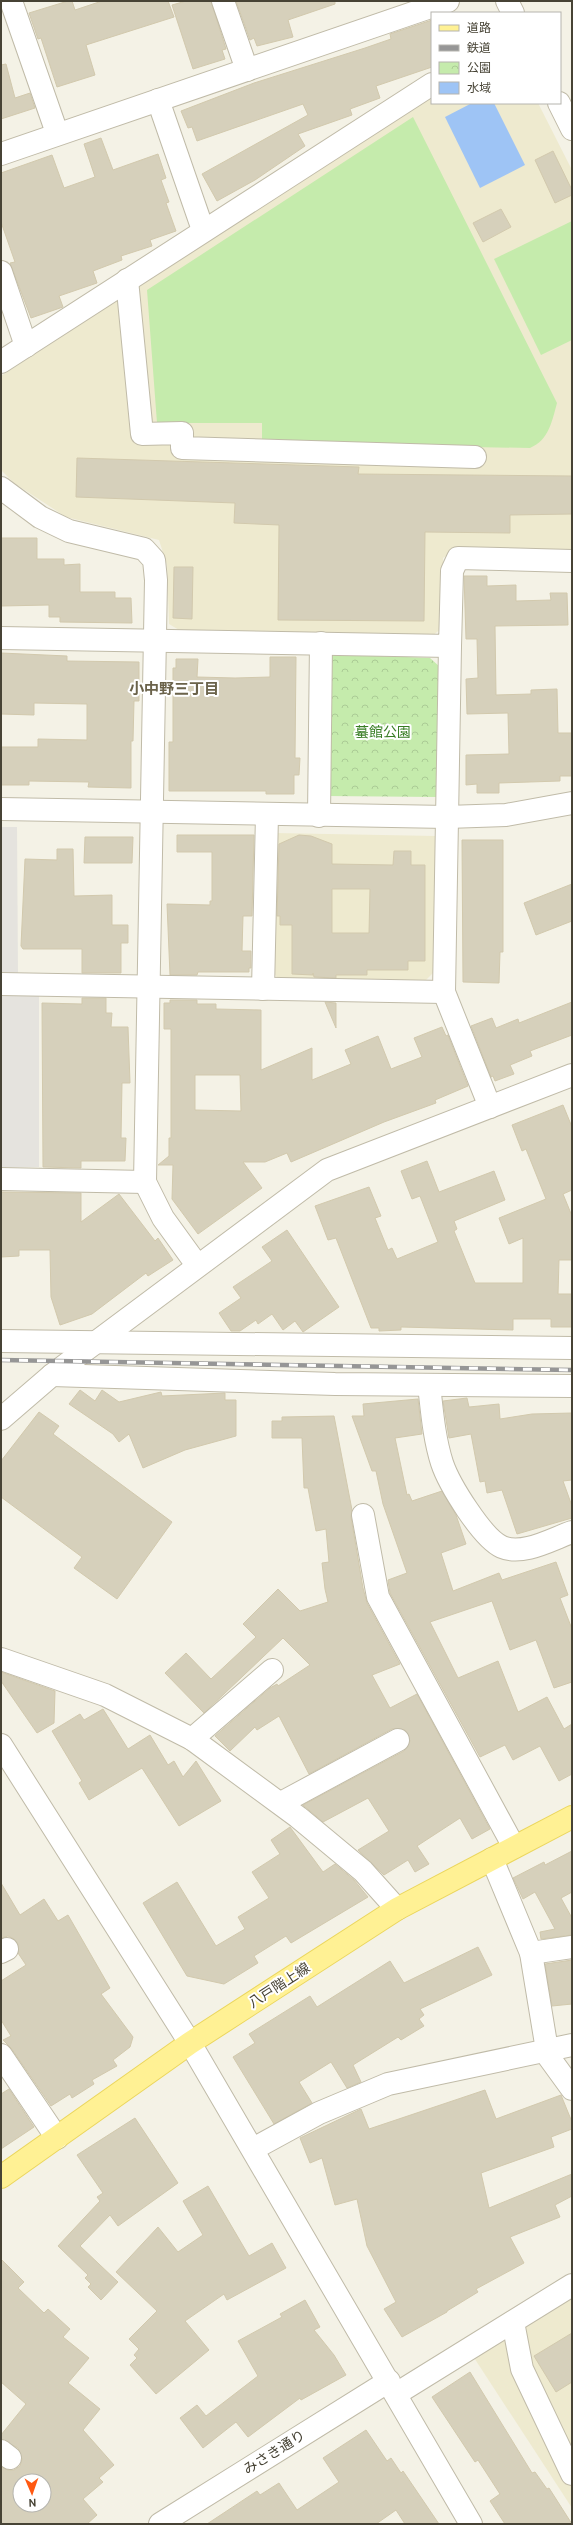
<svg xmlns="http://www.w3.org/2000/svg" width="573" height="2525" viewBox="0 0 573 2525" font-family="Overpass,'Noto Sans JP',sans-serif">
<style>
.education{fill:#eeeacf}
.green{fill:#c5ebac}
.park{fill:url(#park-crowns)}
.parking{fill:#e5e3de}
.water{fill:#9ec4f5}
.building{fill:#d6d0bb;stroke:#d2c9ad;fill-rule:evenodd}
.lines{fill:none;stroke-linecap:round;stroke-linejoin:round}
.minor-casing{stroke:#c0bba8;stroke-width:24}
.major-casing{stroke:#ebd65d;stroke-width:24}
.minor{stroke:#fff;stroke-width:22}
.major{stroke:#fff194;stroke-width:22}
.rail-casing{stroke:#969696;stroke-width:4.5}
.rail{stroke:#fff;stroke-width:3;stroke-dasharray:9;stroke-linecap:butt}
.labels{text-anchor:middle;stroke-width:4;stroke-linejoin:round;paint-order:stroke}
.park-label{font-size:14px;fill:#387d24;stroke:#fff}
.street-label{font-size:14px;fill:#474335;stroke:#fff}
.neighbourhood-label{font-size:15px;font-weight:bold;fill:#6b634b;stroke:#fff}
</style>
<defs>
<pattern id="park-crowns" width="20" height="18" patternUnits="userSpaceOnUse"><rect width="20" height="18" fill="#c5ebac"/><path d="M2 6a3 3 0 1 1 6 0M12 15a3 3 0 1 1 6 0" fill="none" stroke="#abcb95"/></pattern>
</defs>
<rect width="100%" height="100%" fill="#f4f2e6"/>
<!-- education -->
<g class="education">
<path d="M432 96V103H538L572 170V551L456 549 443 558 444 626 430 638 184 633 169 624 167 565 159 540 66 517 14 483 1 470V376Z"/>
<path d="M274 833 436 836 435 971 425 981 278 979 272 970Z"/>
<path d="M572 2285V2508L469 2350Z"/>
</g>
<!-- green -->
<g class="green">
<path d="M413 117 557 403C552 421 549 440 530 448L262 443V423H157L147 290Z"/>
<path d="M572 221V340L541 355 494 259Z"/>
</g>
<!-- park -->
<path class="park" d="M334 654 430 658 440 667 437 797 325 796 328 660Z"/>
<!-- parking -->
<g class="parking">
<path d="M1 827H17L18 974H1Z"/>
<path d="M39 993V1167H1V994Z"/>
</g>
<!-- water -->
<path class="water" d="M472 103H494L525 165 480 188 445 117Z"/>
<!-- building -->
<g class="building">
<path d="M68 1H72L75 10 102 1H168L174 17 86 45 95 75 57 87 41 38 38 39 29 13Z"/>
<path d="M186 1H211L226 49 222 50 225 59 193 69 172 5Z"/>
<path d="M236 1H335V4L288 20 293 37 257 46 254 38 250 40Z"/>
<path d="M432 20V67L376 86 380 98 350 109 352 115 298 134 305 146 255 180 217 201 202 174 308 115 303 104 197 141 192 127 188 128 181 111 254 83 365 48 391 39 390 34Z"/>
<path d="M6 64 15 98 30 93 35 108 1 119V65Z"/>
<path d="M101 138 113 170 158 154 166 178 161 180 169 202 166 203 176 231 150 240 152 246 121 256 122 260 93 271 97 283 59 296 63 307 31 318 10 263 15 262 1 222V173L52 155 64 188 95 177 84 144Z"/>
<path d="M553 151 572 190V195L555 203 535 160Z"/>
<path d="M501 209 511 227 483 242 473 223Z"/>
<path d="M77 458 359 467 358 474 572 476V514L510 515V533L425 532 424 621 278 620 279 525 234 523 235 503 76 497Z"/>
<path d="M1 538H37V559H64V565L80 564V592H115V598H131L132 623 60 622V617H49V605L1 606Z"/>
<path d="M174 567H193L192 619 173 618Z"/>
<path d="M464 576H487V586L516 585V601L551 600 550 593H567L568 625 495 626 496 695 531 694V690L557 689 558 733H572V776H560V781L499 783V793H477V784L466 785V755L509 754 508 713 467 714 466 679 478 678 477 639H466Z"/>
<path d="M1 653 67 656V661L139 662V701H134L133 741H131V788L88 787 89 782 29 781V785H1V747H38V739L87 740V704L34 703V715L1 714Z"/>
<path d="M270 657H296L295 758H300L299 775H294V794H266V791H169V742H173V668H176V659H198L197 677 235 678 270 677Z"/>
<path d="M177 835H254L252 916H243L242 951H251V968H249V972H198L197 975H170L167 904 210 905V901H212V852H177Z"/>
<path d="M299 835 311 836 332 844V864L393 865 394 851H411V865H425V961H408V970H367V975H336V978L314 977 313 973V975L292 974V925H280V916H277L279 844ZM332 889H370L369 933H332Z"/>
<path d="M85 837H133L132 863H84Z"/>
<path d="M462 840H503V952H500L499 983 463 982Z"/>
<path d="M57 849H73L74 896 112 895V925H128V943H121V973H82V949H23L21 946 25 859 57 860Z"/>
<path d="M572 884V921L536 935 524 903Z"/>
<path d="M82 998H106V1013H112L111 1027H128L130 1083H122L121 1138H126L125 1161H81V1168L43 1167 42 1003 82 1004Z"/>
<path d="M170 1000H197V1004H216V1009L261 1010V1070L312 1048V1080L351 1064 345 1050 378 1036 391 1069 422 1057 414 1038 442 1027 446 1036 448 1035 468 1086 435 1100 436 1103 384 1122 291 1162 287 1153 265 1162H243L262 1188 198 1234 172 1199 173 1165H158L169 1156V1138H171V1029H164V1003H170ZM195 1075H240L241 1111 195 1110Z"/>
<path d="M325 1002 336 1003V1028Z"/>
<path d="M572 1002V1035L530 1051 532 1056 510 1065 514 1074 495 1081 493 1076 491 1077 471 1026 492 1018 496 1028 518 1019 519 1023Z"/>
<path d="M563 1105 572 1127V1190L563 1194 572 1216V1260H559L558 1294H572V1327H551V1319H513V1330L401 1327V1330L379 1331V1328H371L336 1238 328 1240 315 1206 369 1187 381 1216 375 1218 388 1250 392 1248 397 1259 438 1242 420 1196 412 1199 401 1171 427 1161 439 1192 494 1171 505 1200 454 1221 457 1229 454 1231 475 1283H523V1238L509 1244 499 1218 546 1199 526 1149 522 1151 512 1125Z"/>
<path d="M1 1192 81 1193V1222L119 1194 155 1241 158 1238 173 1260 148 1276 146 1273 92 1314 60 1325 51 1297 50 1250H19V1256L1 1257Z"/>
<path d="M287 1230 339 1307 303 1332 295 1321 283 1330 272 1314 258 1324 256 1320 240 1331H231L219 1313 241 1298 233 1287 272 1261 262 1247Z"/>
<path d="M80 1390 95 1401 102 1390 119 1402 161 1392 162 1396 225 1393V1400H236V1436L185 1450 143 1468 129 1434 119 1442 113 1434 69 1404Z"/>
<path d="M467 1398 469 1407 499 1404 500 1419 532 1414 572 1413V1480L563 1481 572 1506V1518L517 1534 502 1490 487 1493 485 1481 480 1482 471 1434 449 1438 443 1401Z"/>
<path d="M418 1399 422 1434 395 1438 407 1495 409 1494 412 1501 442 1491 456 1515 466 1544 441 1553 453 1591 499 1573 502 1580 556 1562 568 1595 560 1598 572 1629V1682L554 1688 536 1640 510 1650 492 1601 430 1622 458 1678 498 1661 518 1712 547 1697 564 1729 572 1724V1774L559 1781 540 1746 513 1760 505 1745 480 1757 390 1593 388 1580 407 1573 383 1504 376 1471H372L352 1416H364L363 1404Z"/>
<path d="M39 1412 59 1426 53 1434 172 1522 117 1599 74 1568 82 1557 1 1497V1461Z"/>
<path d="M334 1416 352 1510 351 1517 363 1588 367 1603 400 1664 372 1675 390 1708 417 1694 490 1829 472 1839 460 1818 417 1846 429 1864 415 1872 408 1860 384 1875 358 1850 389 1831 368 1798 323 1822 303 1805 404 1751 410 1741 405 1730 392 1729 309 1774 279 1716 257 1730 255 1727 230 1751 215 1736 270 1688 277 1684 278 1686 310 1665 283 1638 204 1713 165 1673 186 1653 211 1679 256 1637 243 1624 278 1589 300 1611 328 1602 325 1589 322 1563 329 1562 326 1529 316 1531 308 1488H304L302 1438H272V1421H282V1417Z"/>
<path d="M1 1672 55 1691 54 1723 37 1733 1 1681Z"/>
<path d="M103 1709 128 1749 150 1735 168 1765 174 1761 183 1777 196 1761 221 1801 179 1826 142 1768 89 1800 79 1783 82 1781 52 1731 80 1714 84 1720Z"/>
<path d="M290 1827 323 1872 335 1864 354 1880 368 1897 291 1943 286 1936 254 1956 258 1963 224 1984 187 1976 143 1903 177 1882 216 1946 245 1929 238 1917 269 1898 252 1872 280 1854 271 1840Z"/>
<path d="M572 1851V1892L561 1898 572 1918V1935L541 1939 540 1932 555 1929 535 1892 523 1899 513 1878 544 1862 545 1865Z"/>
<path d="M1 1883 20 1915 44 1899 58 1921 68 1915 110 1988 101 1994 133 2037 130 2047 113 2060 117 2066 92 2080 94 2084 72 2098 70 2094 51 2106 11 2048 3 2040 11 2036 1 2020V1981L26 1965 18 1953V1944L14 1939 8 1936 1 1938Z"/>
<path d="M478 1947 492 1975 420 2009 424 2015 419 2019 424 2026 401 2040 398 2037 353 2065 361 2082 347 2088 331 2062 299 2082 312 2103 274 2124 233 2057 255 2043 249 2034 310 1996 317 2007 390 1961 404 1983Z"/>
<path d="M572 1960V2004L552 2006 545 1964Z"/>
<path d="M9 2089 34 2127 1 2149V2094Z"/>
<path d="M485 2090 496 2119 561 2095 572 2122V2129L551 2137 554 2147 481 2173 489 2208 572 2174V2196L555 2205 560 2217 510 2237 524 2263 476 2289 478 2292 447 2311V2312L402 2337 384 2309 396 2302 367 2246 357 2199 335 2205 322 2158 310 2163 300 2138 361 2109 369 2129Z"/>
<path d="M135 2118 178 2183 118 2226 110 2215 80 2246 118 2282 101 2300 88 2287 91 2284 85 2278 88 2275 58 2246 100 2201 97 2197 103 2193 77 2155Z"/>
<path d="M208 2186 249 2256 272 2243 286 2268 227 2300 224 2294 185 2321 209 2350 156 2394 130 2365 137 2358 134 2355 139 2349 129 2339 157 2311 116 2272 158 2227 178 2252 203 2235 183 2201Z"/>
<path d="M1 2259 24 2282 18 2288 44 2313 48 2309 70 2329 63 2337 89 2358 68 2383 100 2409 83 2430 114 2465 99 2478 103 2482 83 2499 97 2515 87 2524H1V2467L8 2470H14L20 2466 22 2459 18 2448 1 2439V2435L26 2404 1 2382ZM20 2481H44V2505H20Z"/>
<path d="M305 2300 320 2327 314 2330 334 2355 346 2375 301 2400 300 2398 248 2437 236 2422 203 2448 180 2418 197 2405 206 2416 258 2376 238 2341 282 2317 280 2314Z"/>
<path d="M572 2333V2382L556 2392 534 2356Z"/>
<path d="M470 2372 532 2473 535 2472 547 2489 549 2488 572 2524H505L490 2501 500 2494 478 2460 475 2462 432 2397Z"/>
<path d="M366 2430 387 2461 391 2458 401 2473 403 2471 439 2524H405L396 2510 376 2524H207L257 2491 260 2495 279 2483 297 2510 339 2482 323 2458Z"/>
</g>
<g class="lines">
<defs>
<g id="minor">
<path d="M11 1 57 133"/>
<path d="M223 1 247 70"/>
<path d="M507 1 513 13"/>
<path d="M158 100 203 230"/>
<path d="M559 103 572 129"/>
<path d="M1 154 448 1"/>
<path d="M1 272 26 346"/>
<path d="M127 280 142 434 182 433V448L475 457"/>
<path d="M1 362 432 84"/>
<path d="M1 488 40 517 69 531 144 549 154 560 156 580 145 1182 163 1218 197 1265"/>
<path d="M1 638 450 646 452 571 458 558 572 561"/>
<path d="M450 646 444 992 490 1107"/>
<path d="M1 809 447 817 506 815 572 803"/>
<path d="M319 816 321 643"/>
<path d="M1 984 444 992"/>
<path d="M263 989 267 815"/>
<path d="M1 1179 145 1182"/>
<path d="M1 1341 572 1348"/>
<path d="M52 1375 335 1384 572 1386"/>
<path d="M429 1385C432 1411 434 1438 442 1463 449 1484 482 1538 502 1547 523 1556 552 1539 572 1532"/>
<path d="M1 1419 52 1375 327 1170 572 1075"/>
<path d="M363 1515 378 1597 514 1847"/>
<path d="M1 1659 105 1695 192 1739 298 1817 363 1871 397 1909"/>
<path d="M192 1739 272 1670"/>
<path d="M1 1745 190 2043 471 2524"/>
<path d="M281 1803 398 1740"/>
<path d="M492 1859 531 1953 548 2056 572 2089"/>
<path d="M1 1952 7 1949"/>
<path d="M531 1953 572 1947"/>
<path d="M1 2055 57 2138"/>
<path d="M253 2149 319 2113 388 2084 572 2045"/>
<path d="M513 2322 522 2369 572 2474"/>
<path d="M396 2394 572 2285"/>
<path d="M1 2451 10 2458"/>
<path d="M160 2524 389 2381"/>
</g>
<path id="major" d="M1 2177 190 2043 397 1909 572 1817"/>
</defs>
<!-- minor casing -->
<use href="#minor" class="minor-casing"/>
<!-- major casing -->
<use href="#major" class="major-casing"/>
<!-- minor -->
<use href="#minor" class="minor"/>
<!-- major -->
<use href="#major" class="major"/>
<defs>
<path id="rail" d="M1 1360 572 1370"/>
</defs>
<!-- rail casing -->
<use href="#rail" class="rail-casing"/>
<!-- rail -->
<use href="#rail" class="rail"/>
</g>
<g class="labels">
<!-- park labels -->
<g class="park-label">
<text x="383" y="737">蟇館公園</text>
</g>
<!-- street labels -->
<g class="street-label">
<text transform="translate(279 1985) rotate(-33)" y="5">八戸階上線</text>
<text transform="translate(274 2452) rotate(-32)" y="5">みさき通り</text>
</g>
<!-- neighbourhood labels -->
<g class="neighbourhood-label">
<text x="174" y="694">小中野三丁目</text>
</g>
</g>
<!-- border -->
<rect width="573" height="2525" fill="none" stroke="#474335" stroke-width="4"/>
<!-- legend -->
<rect x="431" y="12" width="130" height="92" fill="#ffffff" stroke="#b5b4ae"/>
<rect x="439" y="25" width="20" height="6" fill="#fff194" stroke="#b5b4ae"/>
<text x="467" y="32" font-size="12" fill="#474335">道路</text>
<rect x="439" y="45" width="20" height="6" fill="#969696" stroke="#b5b4ae"/>
<text x="467" y="52" font-size="12" fill="#474335">鉄道</text>
<rect x="439" y="62" width="20" height="12" fill="url(#park-crowns)" stroke="#b5b4ae"/>
<text x="467" y="72" font-size="12" fill="#474335">公園</text>
<rect x="439" y="82" width="20" height="12" fill="#9ec4f5" stroke="#b5b4ae"/>
<text x="467" y="92" font-size="12" fill="#474335">水域</text>
<!-- north arrow -->
<g transform="translate(32 2493) rotate(178)"><circle r="19" fill="#ffffff" stroke="#b5b4ae"/>
<path d="M0-3L7 15L0 10L-7 15Z" fill="#ff5912"/>
<text y="-6" font-size="11" font-weight="bold" text-anchor="middle" fill="#474335">N</text>
</g>
</svg>
